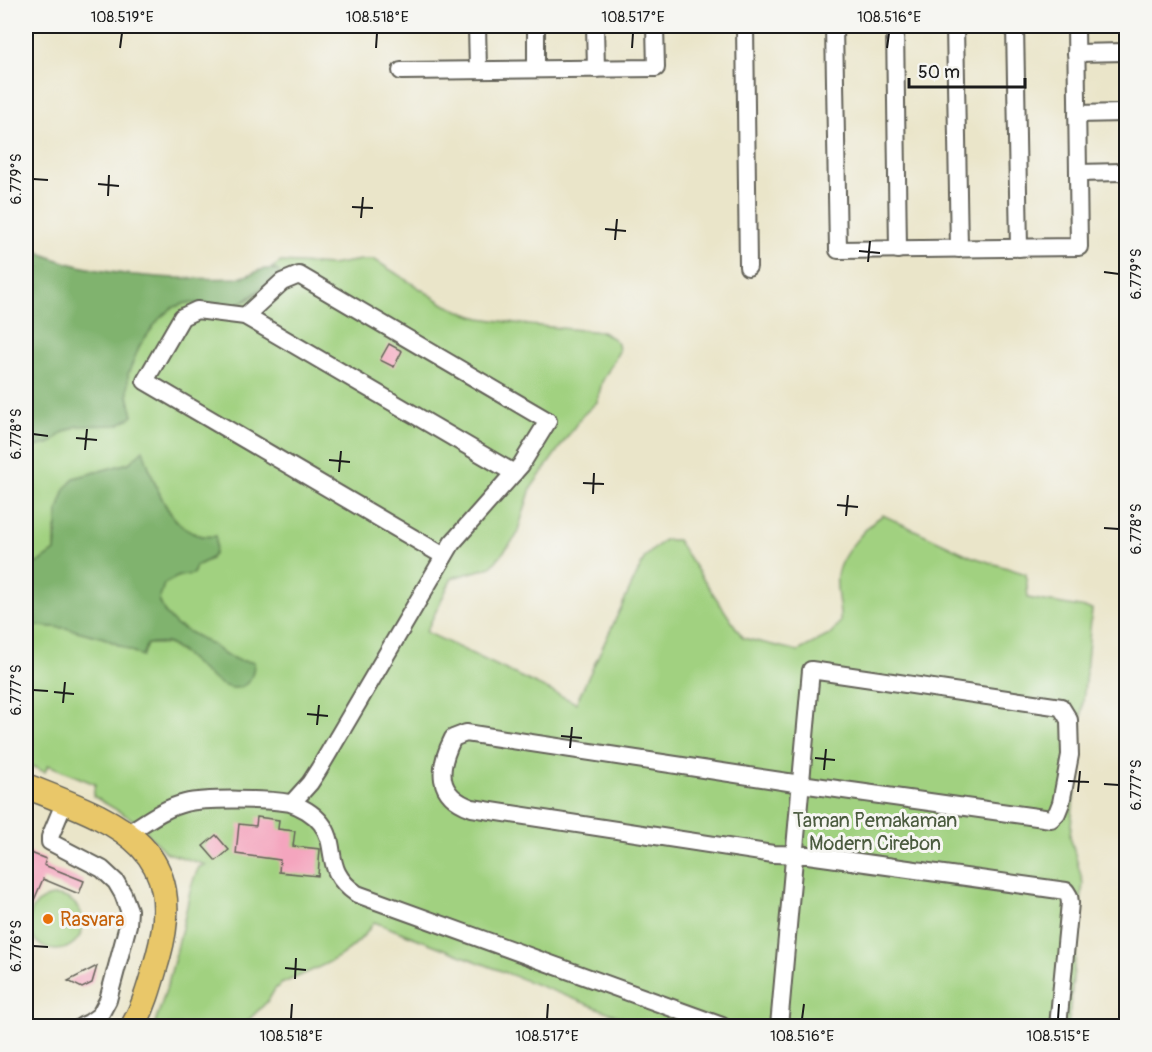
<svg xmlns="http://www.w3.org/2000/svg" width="1152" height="1052" viewBox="0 0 1152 1052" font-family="Pangolin,sans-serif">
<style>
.green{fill:#a1d180;stroke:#5e764e;stroke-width:1.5}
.forest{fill:#80b36e;stroke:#4e6845;stroke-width:1.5}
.building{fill:#f4a5be}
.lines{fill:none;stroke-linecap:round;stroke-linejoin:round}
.minor-casing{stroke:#646259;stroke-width:20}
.highway-casing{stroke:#646259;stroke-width:27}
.minor{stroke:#fff;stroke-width:16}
.highway{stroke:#e9c769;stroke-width:24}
.ticks{fill:none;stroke:#1c1c1c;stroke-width:2}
.food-dot{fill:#e8710a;stroke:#f6f6f2;stroke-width:2}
.labels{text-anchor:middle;stroke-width:6;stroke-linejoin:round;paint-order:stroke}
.park-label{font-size:20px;fill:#4b5b3f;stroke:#f6f6f2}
.food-label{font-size:20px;fill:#c56008;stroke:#f6f6f2;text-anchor:start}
.neatline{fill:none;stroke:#1c1c1c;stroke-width:2}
.ticks-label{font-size:15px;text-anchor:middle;fill:#1c1c1c}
</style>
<rect width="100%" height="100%" fill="#f6f6f2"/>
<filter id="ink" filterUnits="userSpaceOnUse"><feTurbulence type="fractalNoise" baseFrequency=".0167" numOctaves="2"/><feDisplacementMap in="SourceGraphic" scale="12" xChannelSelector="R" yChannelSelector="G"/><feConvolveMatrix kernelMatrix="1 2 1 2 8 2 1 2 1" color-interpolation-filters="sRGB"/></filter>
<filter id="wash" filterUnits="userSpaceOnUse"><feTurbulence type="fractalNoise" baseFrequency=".008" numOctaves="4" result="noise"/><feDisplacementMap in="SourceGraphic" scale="24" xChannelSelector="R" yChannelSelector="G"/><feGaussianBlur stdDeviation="1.35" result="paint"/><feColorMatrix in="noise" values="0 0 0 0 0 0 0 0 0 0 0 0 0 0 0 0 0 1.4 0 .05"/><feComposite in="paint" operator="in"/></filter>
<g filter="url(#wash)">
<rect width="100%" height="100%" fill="#eae5c9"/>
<!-- green -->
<g class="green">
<path d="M361 260H375L446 305 467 314 480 318 529 325 602 332 614 339 618 344 619 351 602 382 597 402 582 416 531 488 516 537 491 567 452 578 426 632 576 703 645 557 664 540H677L743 638 798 651 831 634 840 622C841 606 835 591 837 575 840 556 867 525 883 515L970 556 1026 574 1028 598 1092 609 1070 836 1083 883 1068 1026H628L626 1019 374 922C350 959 318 967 281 984L275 989 268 1001 242 1026H154C166 993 175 959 183 924 189 902 188 888 199 867L206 865 165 852 137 822 93 796 95 784 48 765 45 772 26 764V625L66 628 104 638 142 656 147 644H168L192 660 210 677 254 662 240 661 225 655 211 644 176 625 165 613 159 600 164 583 179 576 193 574 196 566 211 559 216 536C172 543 154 482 143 451L129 463 74 478 55 531V551L38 563H26V449L51 443 62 433 77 426 133 416C130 405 126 392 127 380 129 356 159 305 185 303 202 301 220 309 236 305 251 301 265 286 278 277V271L272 268 281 262 331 265Z"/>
<circle cx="56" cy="923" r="27"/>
</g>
<!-- forest -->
<g class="forest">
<path d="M26 245C75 277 177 280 236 278 252 277 261 264 278 271L280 274 246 300 236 305 186 303 172 308 159 319 140 345 128 374V396L133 416 118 425 77 426 62 433 51 443 26 449Z"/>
<path d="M143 450C154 482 171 543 216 536 217 556 214 558 196 566L193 574 179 576 164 584 159 600 165 613 176 625 211 644 225 655 240 661 254 662C254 670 253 678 246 684 221 703 189 649 166 643 160 642 153 643 147 644L142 656 104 638 66 628 26 625V563H38L55 551 58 510 65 489 74 478 129 463Z"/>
</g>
<g id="blocks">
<!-- building -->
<g class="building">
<path d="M389 344 402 351 394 367 380 360Z"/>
<path d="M257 817 279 820 278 829 295 831 293 846 320 849 318 876 279 872 280 860 236 854 239 824 256 826Z"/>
<path d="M216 835 229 850 216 861 203 846Z"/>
<path d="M26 851 46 859 44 865 84 881 79 894 43 879 26 919Z"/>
<path d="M97 966 92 983 82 988 68 981Z"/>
</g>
</g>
</g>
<g filter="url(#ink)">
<use href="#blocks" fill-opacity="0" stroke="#646259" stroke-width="1.5"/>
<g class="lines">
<defs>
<g id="minor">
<path d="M477 26 478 70"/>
<path d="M536 26V69"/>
<path d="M595 26 596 69"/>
<path d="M745 26 748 267"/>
<path d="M834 26 838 250 1079 247 1076 26"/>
<path d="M895 26 898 250"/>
<path d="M955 26 959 249"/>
<path d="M1015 26 1019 248"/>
<path d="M1076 53 1126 52"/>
<path d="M401 71 656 68 655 26"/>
<path d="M1077 114 1123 113"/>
<path d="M1078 173 1122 172"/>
<path d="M245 316 282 282 299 275 548 421 521 465 452 543 319 769 310 783 292 803"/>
<path d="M444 556 145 381 182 317 197 310 245 316 514 473"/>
<path d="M65 801 50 837V842L102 869 116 882 123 894 129 910 128 925 108 1000 100 1015 89 1023 82 1026"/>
<path d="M128 833C146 822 164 808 185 803 206 798 268 799 290 803 301 806 314 814 321 823 340 847 321 869 357 894L722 1026"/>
<path d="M779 1026C789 908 800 789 811 670L1061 707 1069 720 1070 755 1061 803 1057 813 1051 819 801 784 466 733 453 738C438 768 435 795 472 808L773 854 808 855 1066 891 1069 896 1070 903 1058 1026"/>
</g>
<path id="highway" d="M26 786C113 821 190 843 158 957 151 981 145 1005 133 1026"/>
</defs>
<!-- minor casing -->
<use href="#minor" class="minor-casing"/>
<!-- highway casing -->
<use href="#highway" class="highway-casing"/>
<!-- minor -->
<use href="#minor" class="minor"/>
<!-- highway -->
<use href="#highway" class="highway"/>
</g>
</g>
<!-- ticks -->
<path class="ticks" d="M120 48 122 33M376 48 377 33M632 48 633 33M887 48 889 33M33 179 48 180M98 184 119 186M108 196 109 175M352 207 373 208M361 218 363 197M605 229 626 231M615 240 617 219M859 251 880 253M868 262 870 241M1104 272 1119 274M33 434 48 436M76 438 97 440M85 450 87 429M329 460 350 462M339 472 341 451M583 483 604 484M593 494 594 473M837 505 858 507M846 516 848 495M1104 528 1119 529M33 690 48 691M54 692 74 694M63 703 65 682M307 714 328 716M317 725 319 705M561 736 582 738M570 748 572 727M815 758 835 760M824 770 826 749M1068 781 1089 782M1104 784 1119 785M1078 792 1080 771M33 946 48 947M285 968 306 970M295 979 296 958M291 1019 292 1004M547 1019 548 1004M802 1019 804 1004M1058 1019 1059 1004"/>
<!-- markers -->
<circle class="food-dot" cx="48" cy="919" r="6"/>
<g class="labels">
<!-- park labels -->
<g class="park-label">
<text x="875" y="827">Taman Pemakaman<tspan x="875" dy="23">Modern Cirebon</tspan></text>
</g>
<!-- food labels -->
<g class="food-label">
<text x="60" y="926">Rasvara</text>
</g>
</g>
<!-- margin -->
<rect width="1152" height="1052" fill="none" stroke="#f6f6f2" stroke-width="66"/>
<!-- scale -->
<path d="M909 78v9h116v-9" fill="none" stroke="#1c1c1c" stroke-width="3"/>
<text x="918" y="78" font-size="18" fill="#1c1c1c" stroke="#f6f6f2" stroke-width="4.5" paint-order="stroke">50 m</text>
<rect x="33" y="33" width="1086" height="986" class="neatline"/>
<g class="ticks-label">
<text x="122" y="22">108.519°E</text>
<text x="377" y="22">108.518°E</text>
<text x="633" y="22">108.517°E</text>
<text x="889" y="22">108.516°E</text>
<text transform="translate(16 179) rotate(-90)" y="5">6.779°S</text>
<text transform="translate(1136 274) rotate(-90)" y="5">6.779°S</text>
<text transform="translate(16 434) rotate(-90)" y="5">6.778°S</text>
<text transform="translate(1136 529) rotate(-90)" y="5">6.778°S</text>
<text transform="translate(16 690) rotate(-90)" y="5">6.777°S</text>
<text transform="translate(1136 785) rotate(-90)" y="5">6.777°S</text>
<text transform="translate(16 946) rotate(-90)" y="5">6.776°S</text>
<text x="291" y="1041">108.518°E</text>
<text x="547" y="1041">108.517°E</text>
<text x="802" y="1041">108.516°E</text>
<text x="1058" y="1041">108.515°E</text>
</g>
</svg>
